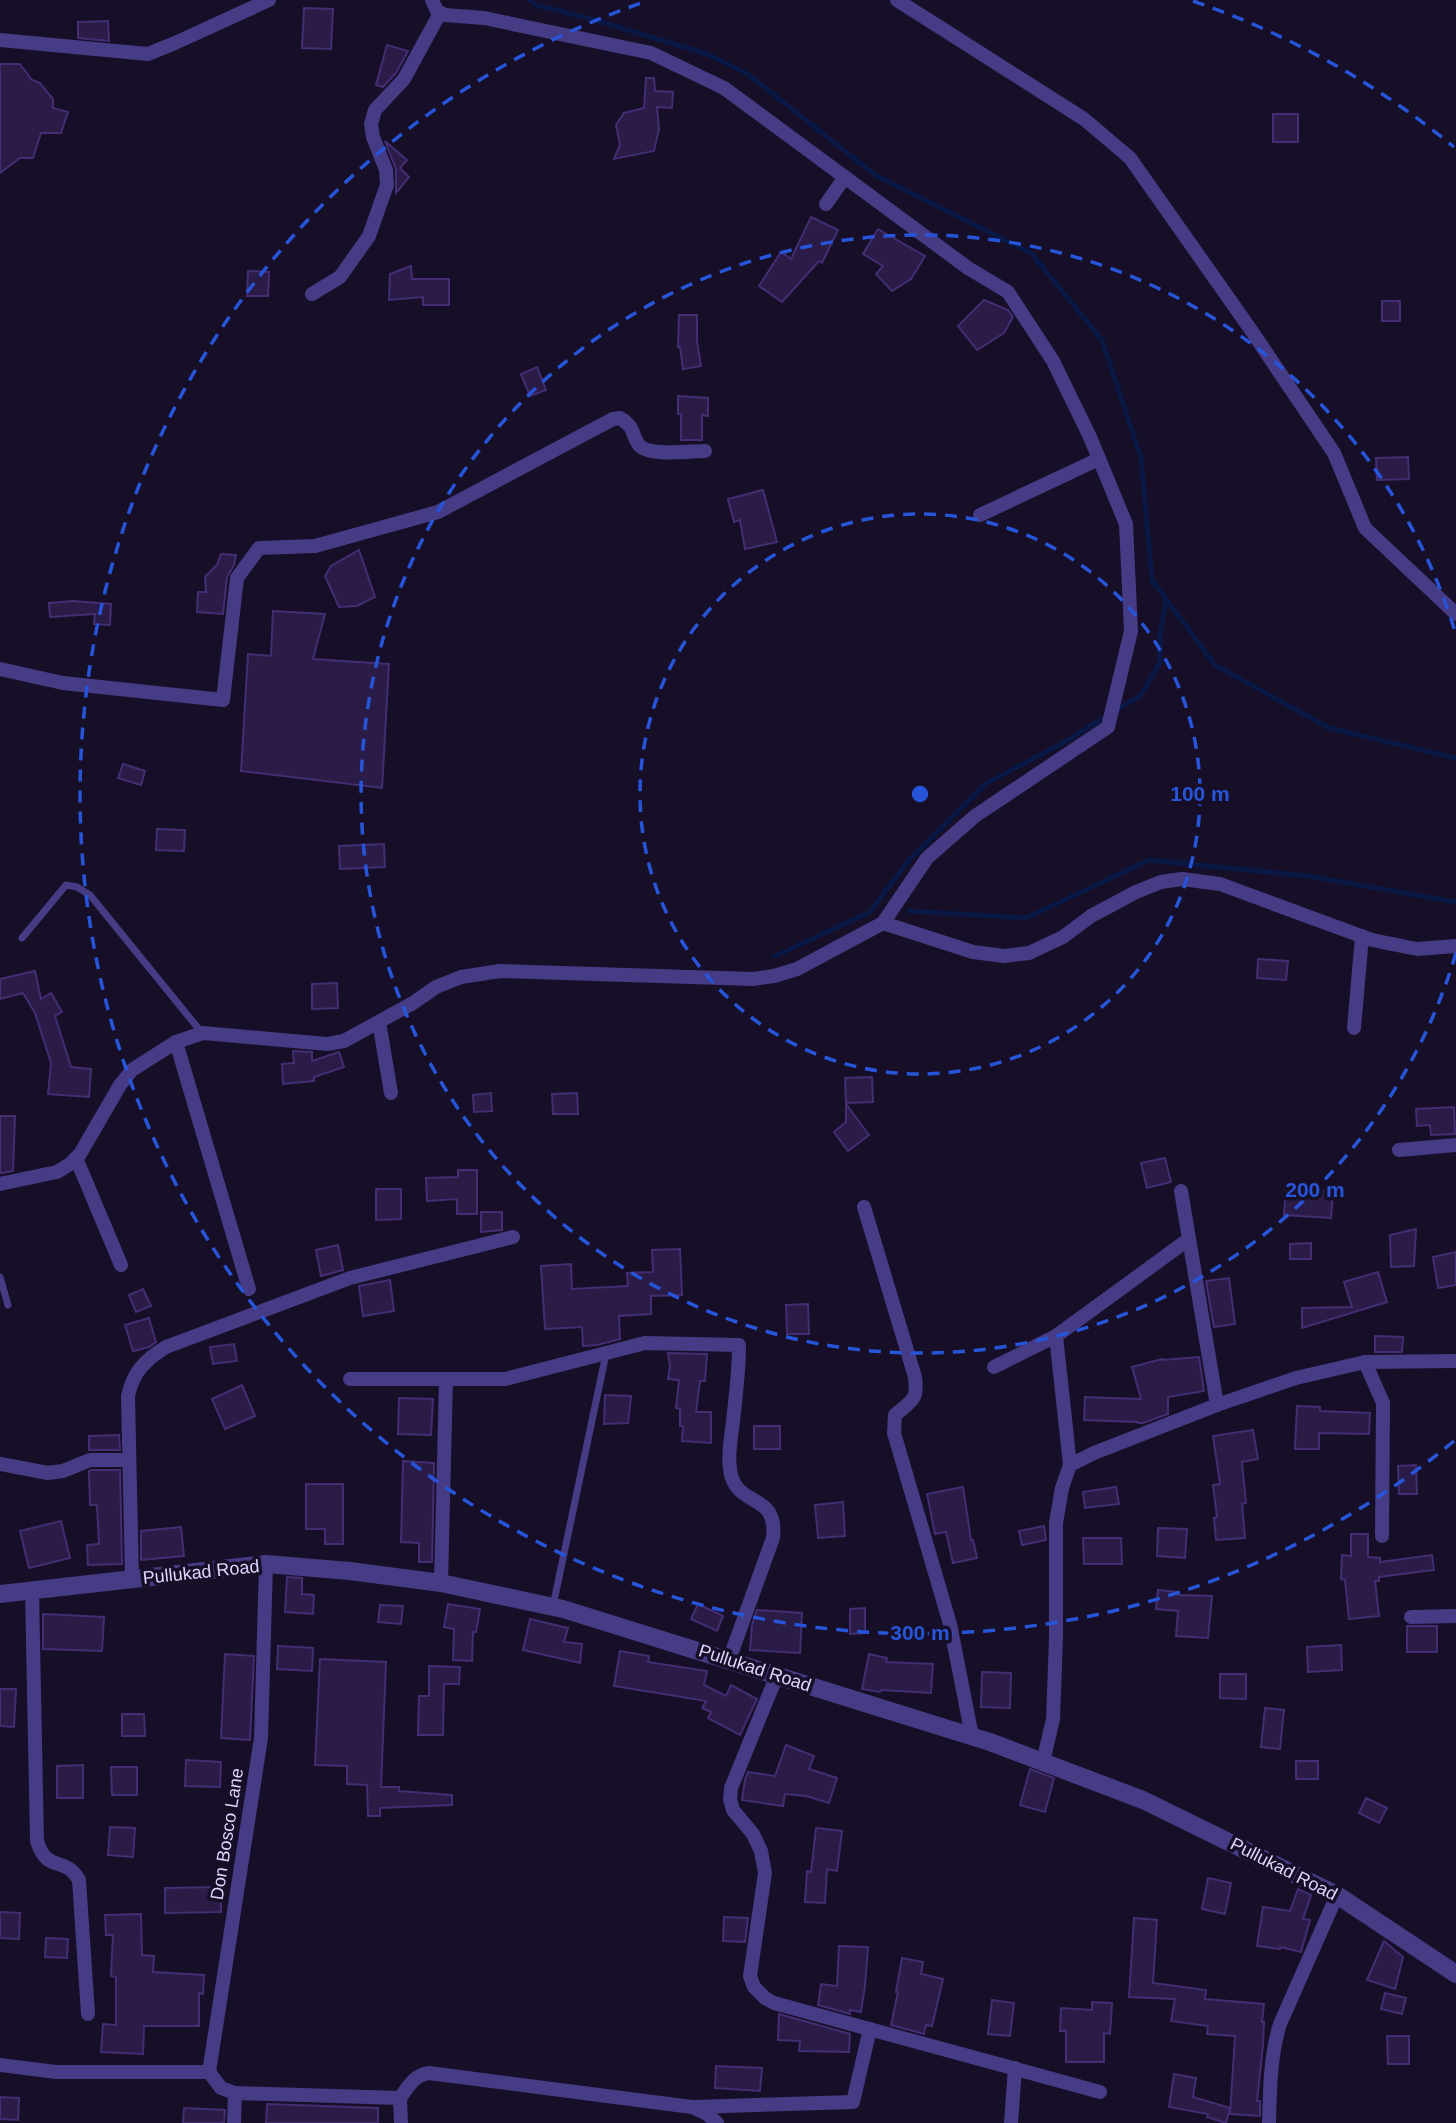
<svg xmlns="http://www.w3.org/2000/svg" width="1456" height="2123" viewBox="0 0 1456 2123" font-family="Arial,sans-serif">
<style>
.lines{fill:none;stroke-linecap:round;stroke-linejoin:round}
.stream{stroke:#0a1845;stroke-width:5}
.building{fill:#2a1b47;stroke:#442d73;stroke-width:2}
.service{stroke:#463b85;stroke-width:7}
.minor{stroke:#463b85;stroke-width:14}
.tertiary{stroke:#463b85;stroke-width:18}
.ring{fill:none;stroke:#2755da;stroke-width:3.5;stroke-dasharray:12 9}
.labels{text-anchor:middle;stroke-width:7;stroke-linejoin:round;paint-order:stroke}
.street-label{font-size:18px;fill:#dfd5ff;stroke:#160f27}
.centre{fill:#2755da;stroke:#160f27;stroke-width:3.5}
.ring-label{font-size:21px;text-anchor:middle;font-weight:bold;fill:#2755da;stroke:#160f27;stroke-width:7;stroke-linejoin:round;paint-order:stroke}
</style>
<rect width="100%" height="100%" fill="#160f27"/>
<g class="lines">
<!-- stream -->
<g class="stream">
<path d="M529 0 536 5 595 20 707 54 748 74 875 175 1031 253 1102 340 1141 458 1152 580 1215 665 1329 728 1456 758"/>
<path d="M1115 711 1140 696 1160 663V635L1166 598"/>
<path d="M909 911 1026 918 1149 860 1308 876 1456 902"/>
<path d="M775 956 870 912 908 861 985 784 1061 744 1107 716"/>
</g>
</g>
<!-- building -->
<g class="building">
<path d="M304 8 333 9 331 49 302 48Z"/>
<path d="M108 21 109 41 78 38V22Z"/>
<path d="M387 45 408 51 396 73 383 87 376 85Z"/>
<path d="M0 64H20L32 80 40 83 53 99V108L68 112 61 133H41L33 158H20L0 173Z"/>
<path d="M646 78H654L655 91 673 92 672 108 657 107 659 129 654 151 614 159 620 145 616 125 624 113 644 108Z"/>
<rect x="1273" y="114" width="25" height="28"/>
<path d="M385 141 407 160 400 168 409 177 396 193V169Z"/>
<path d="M811 217 838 230 822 263 819 261 782 302 759 286 781 252 791 259Z"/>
<path d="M878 229 925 256 911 279 892 291 876 274 883 266 863 254Z"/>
<path d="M411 266 412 279H449V305H423V297L389 300 390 274Z"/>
<path d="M248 271 269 272 268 296H247Z"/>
<path d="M984 300 1008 310 1013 317 1004 333 977 350 958 326Z"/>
<rect x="1382" y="301" width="18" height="20"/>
<path d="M679 315H697V341L701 366 683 369 680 347H678Z"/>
<path d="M537 367 546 390 530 396 521 374Z"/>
<path d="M678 396 708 398V416L702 415V440H681V414H678Z"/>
<path d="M1408 457 1409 479 1377 480 1376 458Z"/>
<path d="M763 490 777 542 745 549 740 520 734 522 728 499Z"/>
<path d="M359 550 375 597 357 606 339 607 325 576 331 566Z"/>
<path d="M221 554 236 555 234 565 227 577 223 614 197 612 198 592H206L205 577 217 565Z"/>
<path d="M73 601 111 604 110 625 94 624 95 614 50 617 49 603Z"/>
<path d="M273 611 325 614 313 659 389 664 382 788 241 771 248 654 271 656Z"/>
<path d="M123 764 145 771 141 785 118 778Z"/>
<path d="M157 829 185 830 184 851 156 850Z"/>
<path d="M384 844 385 867 340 869 339 846Z"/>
<path d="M1258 959 1288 961 1286 980 1257 978Z"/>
<path d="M35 971 41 999 51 993 62 1012 55 1016 71 1067 91 1069 89 1097 48 1094 51 1063 35 1013 23 993 0 999V979Z"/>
<path d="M337 983 338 1008 312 1009V984Z"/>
<path d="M293 1051 312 1052V1061L339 1052 344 1067 314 1077V1081L283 1084 282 1064 294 1063Z"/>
<path d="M872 1077 873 1102 846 1103 845 1078Z"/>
<path d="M491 1093 492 1111 474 1112 473 1095Z"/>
<path d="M577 1093 578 1114H553L552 1094Z"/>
<path d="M846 1104 869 1135 848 1151 834 1132 846 1122Z"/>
<path d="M1454 1107 1455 1134 1431 1135 1430 1125 1417 1126 1416 1109Z"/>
<path d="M0 1116H15L13 1171 3 1173H0Z"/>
<path d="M1165 1158 1171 1182 1147 1188 1141 1163Z"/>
<path d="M458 1170H477V1214H457V1199L427 1201 426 1178 458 1177Z"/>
<path d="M1286 1187 1333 1191 1331 1218 1284 1215Z"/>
<path d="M376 1189H401V1219L376 1220Z"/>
<path d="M481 1212H502V1230L481 1232Z"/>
<path d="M1416 1229 1414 1266 1391 1267 1390 1235Z"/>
<path d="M1311 1243V1259H1290V1244Z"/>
<path d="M338 1245 343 1270 321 1276 316 1250Z"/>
<path d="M680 1249 682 1295 651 1296V1314L619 1316 620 1339 597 1345 583 1346 582 1327 545 1329 541 1266 571 1264 572 1289 628 1286 627 1273 653 1272 652 1250Z"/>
<path d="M1456 1252V1285L1438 1288 1433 1257Z"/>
<path d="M1378 1272 1387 1302 1302 1328V1308L1352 1307 1344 1282Z"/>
<path d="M1229 1278 1235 1324 1214 1327 1206 1281Z"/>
<path d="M390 1280 394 1311 363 1316 359 1286Z"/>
<path d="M143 1289 151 1306 136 1312 129 1295Z"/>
<path d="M808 1304 809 1334H787L786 1305Z"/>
<path d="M149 1318 156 1342 149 1347 133 1351 125 1325Z"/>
<path d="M1375 1336 1403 1337 1402 1352H1375Z"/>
<path d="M234 1344 237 1361 213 1364 210 1347Z"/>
<path d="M668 1353 707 1354 705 1381H700L696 1412H711V1443L682 1441 683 1426H680V1409L676 1408 679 1380 668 1379 670 1366Z"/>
<path d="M1199 1357 1204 1391 1168 1397V1414L1143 1423H1138V1422L1084 1420 1085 1397 1141 1399 1132 1367 1162 1359V1360Z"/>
<path d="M242 1385 255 1416 225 1429 212 1399Z"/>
<path d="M605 1395 631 1396 628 1423 604 1424Z"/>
<path d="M399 1398 433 1399 431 1435 398 1434Z"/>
<path d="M1297 1406 1320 1407V1411L1370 1413 1369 1434 1319 1433V1449H1295Z"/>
<rect x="754" y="1426" width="26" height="23"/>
<path d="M1253 1430 1258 1459 1242 1462 1246 1503 1242 1504 1245 1538 1216 1540 1214 1518 1217 1517 1213 1485 1220 1484 1213 1436Z"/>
<path d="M119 1435 120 1450H89V1436Z"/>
<path d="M403 1461 434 1463 432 1562H419V1543L401 1542Z"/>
<path d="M1416 1465 1417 1494H1399L1398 1466Z"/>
<path d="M92 1470H120L122 1564 88 1565 87 1545 99 1544 97 1505H90L89 1471Z"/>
<path d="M306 1484H343V1544H325V1529H306Z"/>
<path d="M963 1487 971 1540H973L977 1558 953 1563 946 1532 935 1534 927 1494Z"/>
<path d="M1116 1487 1119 1504 1085 1508 1083 1492Z"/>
<path d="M843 1502 845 1536 818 1538 815 1505Z"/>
<path d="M61 1521 70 1558 29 1568 20 1531Z"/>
<path d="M1044 1526 1046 1540 1022 1545 1019 1531Z"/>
<path d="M181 1527 184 1556 141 1560V1531Z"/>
<path d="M1158 1528 1187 1529 1185 1558 1157 1556Z"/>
<path d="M1351 1534H1368V1557L1380 1558V1562L1432 1555 1434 1570 1379 1577V1581H1375L1379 1616 1349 1619 1345 1580 1341 1579 1342 1555 1351 1556Z"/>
<path d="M1083 1538H1121L1122 1564H1084Z"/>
<path d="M287 1577 302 1578V1594L314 1595 313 1614 285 1612Z"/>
<path d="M1158 1590 1178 1592V1595L1212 1596 1208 1638 1176 1636 1178 1611 1156 1609Z"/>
<path d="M448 1604 480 1609 476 1632H473L472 1661 453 1660 454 1629 444 1627Z"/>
<path d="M698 1604 723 1616 717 1631 691 1619Z"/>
<path d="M380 1605 403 1606 401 1624 378 1622Z"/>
<path d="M865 1608V1633L850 1634V1609Z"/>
<path d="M757 1610 802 1613 800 1653 750 1650 752 1625Z"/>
<path d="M43 1614 104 1617 102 1651 43 1649Z"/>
<path d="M530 1619 568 1628 564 1642 582 1644 580 1663 523 1650Z"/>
<rect x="1407" y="1626" width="30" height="26"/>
<path d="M1341 1645 1342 1670 1308 1672 1307 1647Z"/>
<path d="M278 1646 313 1648 312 1671 277 1669Z"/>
<path d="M620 1651 649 1656 648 1662 707 1671 704 1685 726 1696 731 1685 757 1699 740 1735 708 1718 711 1712 702 1708 706 1701 614 1686Z"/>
<path d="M225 1654 254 1656 250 1740 221 1738Z"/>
<path d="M869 1654 887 1658 886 1662 933 1664 931 1693 881 1690 880 1692 862 1689Z"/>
<path d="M320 1659 386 1662 381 1787H399V1791L452 1795V1805L380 1808V1816H368L367 1785 347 1784V1766L315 1765Z"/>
<path d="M429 1666 460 1667 459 1684H444L443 1735H418L419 1696H429Z"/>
<path d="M982 1672 1011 1673 1010 1708 981 1707Z"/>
<path d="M1220 1674H1246V1699L1220 1698Z"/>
<path d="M0 1689H16L14 1727 0 1726Z"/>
<path d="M1265 1708 1284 1710 1280 1749 1261 1747Z"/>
<path d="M122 1714H144L145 1736H122Z"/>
<path d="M786 1745 814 1756 809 1769 837 1778 829 1803 806 1796 785 1794 783 1806 742 1800 745 1780 748 1772 775 1776Z"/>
<path d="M186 1760 221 1762 220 1787 185 1786Z"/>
<rect x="1296" y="1761" width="22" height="18"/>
<path d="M83 1765V1798H57V1766Z"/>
<path d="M111 1767H137V1795H112Z"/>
<path d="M1030 1769 1054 1778 1045 1812 1020 1805Z"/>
<path d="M1366 1798 1387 1808 1379 1823 1359 1813Z"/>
<path d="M110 1827 135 1828 133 1857 108 1855Z"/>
<path d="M816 1828 842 1831 837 1871 827 1869 825 1903 805 1902 807 1871 811 1872Z"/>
<path d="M1208 1878 1231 1883 1225 1914 1202 1909Z"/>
<path d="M221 1887V1912L165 1913V1888Z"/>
<path d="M1298 1889 1311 1895 1303 1919 1310 1920 1301 1952 1280 1947V1949L1257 1946 1263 1907 1290 1911Z"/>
<path d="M0 1912 20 1913 19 1939 0 1938Z"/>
<path d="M141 1914 142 1955 154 1956 153 1972 204 1975 203 1994 199 1993V2026H144L143 2054 101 2052 103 2024 116 2025V1977L111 1976 113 1935H106L105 1915Z"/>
<path d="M724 1917 748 1918 745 1942 723 1941Z"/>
<path d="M1134 1918 1157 1920 1153 1983 1206 1990 1205 1999 1264 2004 1262 2022H1264L1263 2045 1257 2101H1260V2116L1230 2114 1235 2036 1207 2034 1208 2026 1171 2021 1175 1999 1129 1997Z"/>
<path d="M46 1938 68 1939 67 1958 45 1957Z"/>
<path d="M1384 1941 1403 1957 1395 1989 1367 1980Z"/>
<path d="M839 1946 868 1947 865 1986 861 2012 850 2010V2014L818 2005 821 1984 837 1986Z"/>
<path d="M902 1958 923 1962 921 1974 943 1979 932 2026 926 2025 924 2034 891 2025 898 1992H896Z"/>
<path d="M1385 1993 1406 1998 1402 2014 1381 2009Z"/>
<path d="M992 2000 1014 2003 1010 2036 988 2034Z"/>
<path d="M1092 2002 1112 2003 1110 2034 1104 2033V2062H1066V2031H1060L1061 2008 1092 2010Z"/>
<path d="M779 2014 850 2034 849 2052 799 2051 800 2041 778 2040Z"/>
<path d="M1387 2036H1409V2064H1388Z"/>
<path d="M716 2066 762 2068 760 2091 715 2088Z"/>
<path d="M1174 2074 1196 2078 1193 2097 1230 2108 1226 2123 1207 2117 1208 2114 1169 2107Z"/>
<path d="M0 2097 19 2098 18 2120 0 2119Z"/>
<path d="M267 2104 378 2108V2123H266Z"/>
<path d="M184 2108 225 2110 224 2123H183Z"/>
</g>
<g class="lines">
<!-- service -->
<g class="service">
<path d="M22 938 66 885 77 887 90 895 202 1033"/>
<path d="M0 1277 8 1305"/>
<path d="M553 1606 606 1354"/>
</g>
<!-- minor -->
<g class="minor">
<path d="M897 0 1084 119 1130 158 1251 330 1334 453 1365 528 1456 614"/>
<path d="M0 40 148 54 175 43 269 0"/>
<path d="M826 204 845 177"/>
<path d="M312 294 340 277 369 236 387 185 386 170 373 137 371 124 375 110 404 79 440 13"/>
<path d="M980 515 1099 459"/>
<path d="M0 669 63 683 223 700 237 578 259 548 315 546 438 512 613 419 620 418C637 429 630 433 639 445 649 457 690 451 705 451"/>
<path d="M883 923 973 952 1004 956 1029 953 1063 937 1091 916 1136 892 1161 882 1182 879 1220 884 1372 940 1417 949 1456 946"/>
<path d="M379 1022 391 1093"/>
<path d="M1354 1028 1362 936"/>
<path d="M176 1042 249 1289"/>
<path d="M1399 1150 1456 1145"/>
<path d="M76 1158 121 1265"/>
<path d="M0 1184 57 1172 70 1164 80 1154 120 1085 132 1070 176 1042 203 1033 327 1044 344 1041 413 1003 436 987 461 977 500 971 753 979 774 976 797 969 883 923 927 858 975 816 1108 727 1131 631 1126 524 1090 437 1053 361 1008 292 968 268 724 88 651 53 484 18 445 15 437 11 432 0"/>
<path d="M1181 1191 1217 1405"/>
<path d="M864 1207 915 1377C918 1401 912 1400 895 1415L894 1433 950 1624 972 1736"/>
<path d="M1056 1336 1070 1465"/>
<path d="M1365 1362 1383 1403 1382 1536"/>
<path d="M994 1367 1056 1336 1189 1239"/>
<path d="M350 1379H446"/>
<path d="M0 1464 48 1473 63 1471 90 1460H129"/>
<path d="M132 1579 128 1396C133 1372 145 1360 166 1347L350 1278 513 1237"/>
<path d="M441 1583 446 1379H505L645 1343 739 1345C739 1371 736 1396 733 1421 731 1439 727 1458 731 1475 740 1508 778 1493 773 1538L729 1660"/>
<path d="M32 1590 37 1841C47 1874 65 1855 79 1880L88 2014"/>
<path d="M1411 1617 1456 1616"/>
<path d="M777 1675 731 1788 730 1799 733 1810 753 1834 761 1851 765 1873 750 1976 754 1987 765 1998 774 2003 1100 2092"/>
<path d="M1043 1762 1053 1719 1056 1637V1523L1062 1488 1070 1465 1094 1453 1217 1405 1296 1378 1365 1362 1456 1361"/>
<path d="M0 2065 56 2072H209"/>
<path d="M235 2093 221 2088 209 2072 261 1738 266 1564"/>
<path d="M400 2098C408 2087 414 2075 429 2073L692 2107 707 2114 717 2123"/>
<path d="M694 2107 853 2102 870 2029"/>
<path d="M234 2123 235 2093 400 2098 401 2123"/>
<path d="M1011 2123 1015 2068"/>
<path d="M1269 2123C1270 2089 1270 2057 1280 2024L1337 1895"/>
</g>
<!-- tertiary -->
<path class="tertiary" d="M0 1594 266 1564 350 1571 441 1583 563 1609 990 1742 1143 1800 1337 1895 1456 1974"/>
</g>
<!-- distance rings -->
<g class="ring">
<circle cx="920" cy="794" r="280"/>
<path d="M1456 953A559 559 0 1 1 1456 635"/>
<path d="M1454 1441A839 839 0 1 1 647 1M1193 1A839 839 0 0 1 1454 147"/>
</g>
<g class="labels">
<!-- street labels -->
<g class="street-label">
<text transform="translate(201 1572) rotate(-6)" y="6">Pullukad Road</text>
<text transform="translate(755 1668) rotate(18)" y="6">Pullukad Road</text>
<text transform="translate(227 1834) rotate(-81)" y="6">Don Bosco Lane</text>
<text transform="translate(1284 1869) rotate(27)" y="6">Pullukad Road</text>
</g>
</g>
<circle cx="920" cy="794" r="10" class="centre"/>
<g class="ring-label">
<text x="1200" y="801">100 m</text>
<text x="1315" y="1197">200 m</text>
<text x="920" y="1640">300 m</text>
</g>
</svg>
